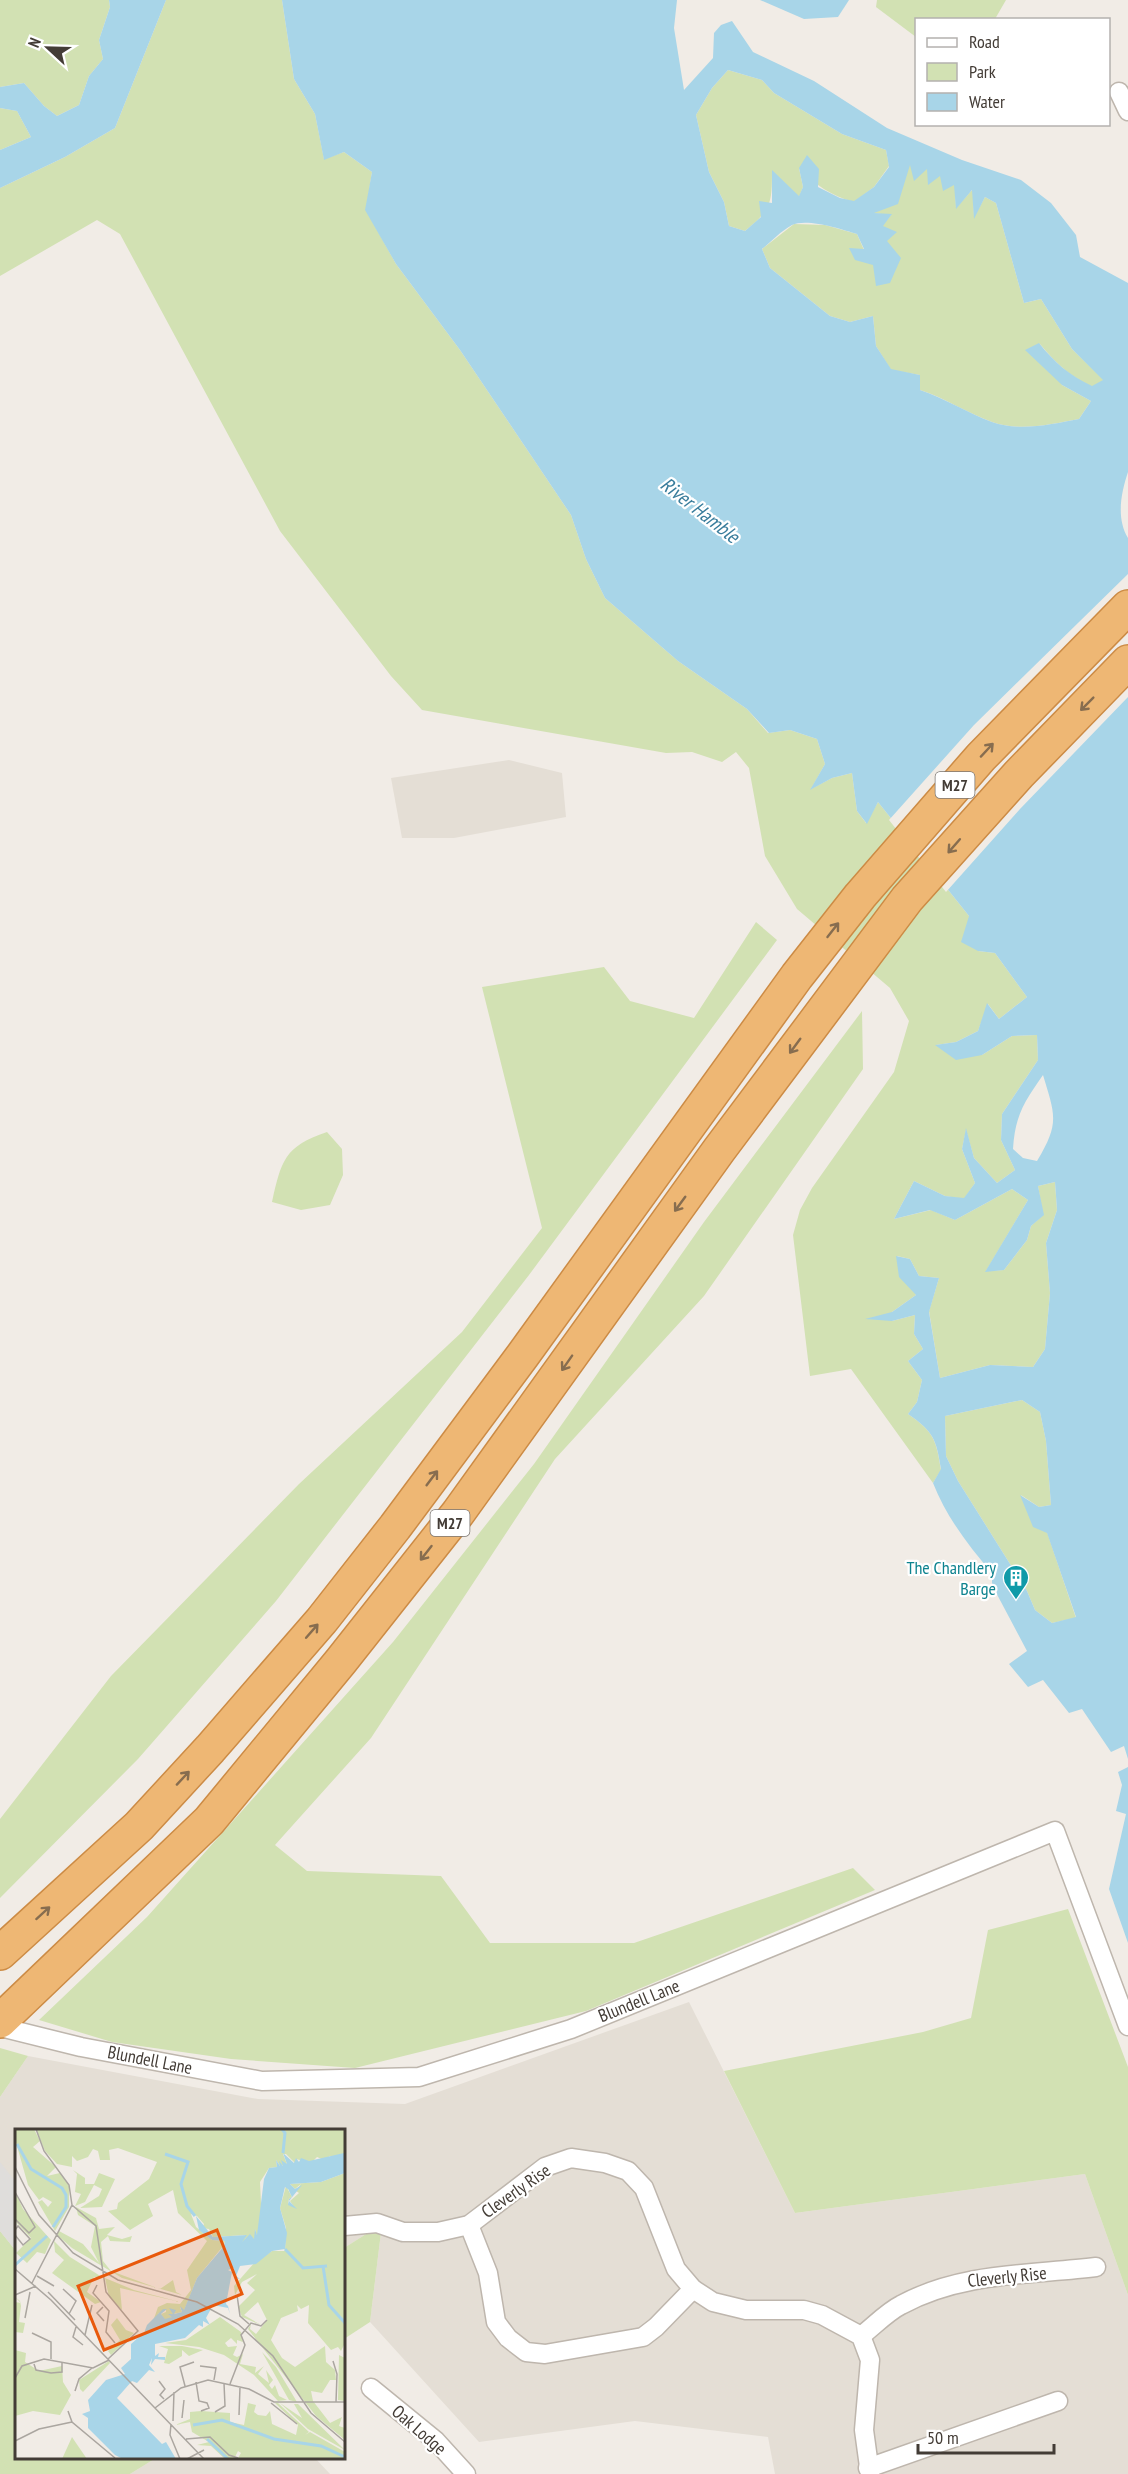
<svg xmlns="http://www.w3.org/2000/svg" width="1128" height="2474" viewBox="0 0 1128 2474" font-family="'PT Sans Narrow',sans-serif">
<style>
.residential{fill:#e4ded5}
.green{fill:#d2e1b3}
.parking{fill:#dfdddb}
.water{fill:#a8d5e8;fill-rule:evenodd}
.pier{fill:#f1ece6}
.lines{fill:none;stroke-linecap:round;stroke-linejoin:round}
.minor-casing{stroke:#beb6ad;stroke-width:21}
.motorway-casing{stroke:#cc8b45;stroke-width:36}
.minor{stroke:#fff;stroke-width:18}
.motorway{stroke:#eeb774;stroke-width:33}
.oneway{stroke:#876d4f}
.labels{text-anchor:middle;stroke-width:4.5;stroke-linejoin:round;paint-order:stroke}
.shield{fill:#fff;stroke:#7b7672;stroke-width:1.5}
.shield-label{font-size:16px;font-weight:bold;fill:#433c36}
.culture-label{font-size:18px;fill:#0d838f;stroke:#fff;text-anchor:end}
.street-label{font-size:18px;fill:#433c36;stroke:#fff}
.water-label{font-size:20px;font-style:italic;fill:#397d9c;stroke:#fff}
.inset-river{fill:none;stroke:#a8d5e8;stroke-width:3}
.inset-road{fill:none;stroke:#aba6a0;stroke-width:1.5}
.view{fill:#e8590c;fill-opacity:0.15;stroke:#e8590c;stroke-width:3}
.inset-edge{fill:none;stroke:#433c36;stroke-width:3}
</style>
<rect width="100%" height="100%" fill="#f1ece6"/>
<!-- residential -->
<g class="residential">
<path d="M509 760 562 773 566 817 454 838H402L391 778Z"/>
<path d="M689 2002 795 2213 1085 2174 1128 2295V2474H775L768 2437 635 2421 479 2442 370 2322 382 2224 344 2248V2130H16V2251L0 2231V2097L28 2056 258 2099 405 2104Z"/>
<path d="M156 2458H315L330 2474H130Z"/>
</g>
<!-- green -->
<g class="green">
<path d="M0 0H109L110 7 99 40 103 59 89 76 79 105 57 116 44 106 24 83 0 87Z"/>
<path d="M166 0H282L294 79 315 114 324 159 344 152 372 172 366 210 396 264 460 350 571 515 586 559 605 598 678 661 747 709 768 733 790 730 817 739 825 764 811 789 832 778 852 773 857 811 866 823 878 802 969 916 978 951 995 953 1027 997 999 1019 988 1004 978 1031 956 1042 936 1045 982 1055 1012 1036 1037 1035 1038 1060 1002 1114 1001 1140 1015 1170 997 1183 974 1158 966 1130 962 1149 975 1183 964 1199 945 1196 914 1181 894 1219 931 1210 955 1220 1012 1189 1028 1200 986 1271 1004 1270 1027 1240 1031 1226 1043 1215 1038 1186 1055 1182 1057 1210 1046 1243 1050 1293 1045 1349 1033 1367 990 1365 940 1378 929 1311 939 1278 919 1276 910 1259 897 1256 916 1295 892 1312V1321L915 1315 914 1334 923 1349 908 1361 922 1380 917 1402 908 1414C934 1432 936 1439 941 1470L933 1483 851 1369 810 1376 793 1235 800 1210 812 1188 894 1072 909 1021 890 988 797 909 765 856 749 768 736 752 722 762 692 752 666 753 422 710 391 676 280 531 120 234 97 220 0 276V188L65 157 115 128Z"/>
<path d="M877 0H1006L995 19 916 20V37L876 7Z"/>
<path d="M728 70 762 80 774 93 842 134 886 150 889 166 874 187 854 202C831 196 816 185 799 168L803 187 799 197 772 171C772 204 771 210 745 231L729 226 724 202 709 172 696 115 712 88Z"/>
<path d="M0 108 17 111 31 137 0 150Z"/>
<path d="M910 164 928 169 955 184 956 208 973 189 974 217 985 197 996 203 1024 303 1041 299 1072 349 1104 380 1092 387C1067 374 1057 364 1039 343L1062 385 1091 401 1079 419C1052 424 1020 432 992 422 967 413 945 398 920 390V375L891 370 876 346 873 316 850 322 830 316 770 268 762 249 794 224 825 225 857 234 864 250 855 260 887 241 882 226 891 215 872 213Z"/>
<path d="M756 922 777 940 529 1275 276 1601 138 1759 0 1898V1819L111 1676 299 1484 462 1332 542 1228 482 987 604 967 630 1001 694 1018Z"/>
<path d="M862 1011 863 1069 704 1296 555 1459 371 1738 275 1845 307 1871 441 1876 490 1943H634L853 1868 875 1890 586 2011 355 2068 231 2059 112 2042 39 2020 147 1917 393 1642 534 1464 704 1222Z"/>
<path d="M327 1132 342 1149 343 1175 330 1205 301 1210 272 1202C281 1162 284 1146 327 1132Z"/>
<path d="M1022 1400 1040 1412 1046 1441 1051 1505 1039 1507 1021 1495 1047 1532 1076 1618 1052 1623 1035 1610 1027 1591 958 1481 946 1456 945 1416Z"/>
<path d="M1068 1909 1128 2067V2295L1085 2174 795 2213 724 2071 923 2032 971 2018 988 1930Z"/>
<path d="M0 2048 28 2056 0 2097Z"/>
<path d="M382 2224 370 2322 344 2339V2248Z"/>
<path d="M0 2231 16 2251V2458H156L130 2474H0Z"/>
</g>
<!-- parking -->
<path class="parking" d="M0 2162 16 2182V2251L0 2231Z"/>
<!-- water -->
<g class="water">
<path d="M109 0H166L115 128 65 157 0 188V150L31 137 17 111 0 108V87L24 83 44 106 57 116 79 105 89 76 103 59 99 40 110 7Z"/>
<path d="M282 0H677L674 28 684 90 713 58 714 33 721 25 732 21 753 52 814 81 887 128 962 160 1021 180 1051 203 1076 235 1080 257 1128 283V472C1121 493 1116 518 1128 538V1759L1124 1746 1111 1752 1082 1709 1069 1713 1043 1680 1028 1687 1009 1664 1027 1651 992 1585V1573C968 1545 947 1518 933 1483L941 1469C936 1439 934 1432 908 1414L917 1402 922 1380 908 1361 923 1349 914 1334 915 1315 892 1321 865 1319 892 1312 916 1295 899 1277 896 1256 910 1259 919 1276 939 1278 929 1312 940 1378 990 1365 1033 1367 1045 1349 1050 1293 1046 1243 1057 1210 1055 1182 1038 1186 1044 1215 1031 1226 1027 1240 1004 1270 985 1272 1028 1200 1012 1189 955 1220 930 1210 894 1219 914 1181 945 1196 964 1198 975 1183 962 1149 966 1128 974 1158 997 1183 1015 1170 1001 1140 1002 1114 1038 1060 1037 1035 1012 1036 982 1055 956 1060 935 1045 956 1042 978 1031 987 1003 999 1019 1027 997 995 953 978 951 961 942 969 916 878 802 867 824 857 811 852 773 832 778 810 790 825 764 817 739 790 730 769 733 747 709 678 661 605 598 586 559 571 515 460 350 396 264 365 210 372 172 344 152 324 160 315 114 294 79ZM728 70 762 80 774 93 842 134 886 150 889 167 874 187 854 201 840 198 818 187 819 169 807 155 799 168 803 187 799 196 772 170V203L759 201 761 217 745 231 729 226 724 202 709 172 696 115 712 88ZM910 165 914 181 927 169 928 185 940 176 943 191 954 185 956 209 972 190 974 219 985 197 996 203 1024 303 1041 299 1072 349 1103 380 1092 386C1069 375 1055 363 1039 343L1025 350 1062 385 1091 401 1079 419C1052 424 1020 432 992 422 968 413 946 399 920 390V375L891 369 876 346 873 316 850 322 830 316 770 268 762 249C772 241 781 231 792 225 807 218 841 229 857 234L864 249 849 248 855 260 873 265 876 286 890 283 901 258 887 241 897 232 883 226 892 214 874 213 898 204ZM1043 1075C1055 1115 1060 1123 1037 1161L1023 1158 1013 1149C1015 1116 1024 1102 1043 1075ZM1022 1400 1040 1412 1046 1441 1051 1505 1039 1507 1020 1495 1033 1527 1047 1533 1076 1617 1052 1623 1035 1610 1027 1591 958 1481 946 1456 945 1416Z"/>
<path d="M760 0H849L838 17 804 19Z"/>
<path d="M1128 1767V1943L1109 1889 1126 1814 1116 1811 1122 1785 1118 1772Z"/>
</g>
<!-- pier -->
<path class="pier" d="M1128 574V697L1020 809 946 892 889 820 974 725Z"/>
<g class="lines">
<defs>
<g id="minor">
<path d="M1119 92 1128 111"/>
<path d="M0 2027 81 2047 262 2081 419 2077 571 2029 1055 1831 1128 2026"/>
<path d="M469 2225 488 2273 496 2322 508 2338 526 2352 545 2354 643 2337 656 2327 693 2289"/>
<path d="M344 2226 377 2223 403 2232H438L469 2225 545 2167 571 2158 605 2163 628 2171 644 2188 676 2269 693 2289 713 2302 746 2310H804L822 2315 861 2336 870 2360 864 2430 870 2474"/>
<path d="M861 2336C874 2326 887 2312 901 2305 961 2272 1031 2275 1096 2267"/>
<path d="M371 2388 436 2441 466 2474"/>
<path d="M868 2468 1058 2401"/>
</g>
<g id="motorway">
<path d="M0 1953 139 1826 210 1749 322 1620 395 1527 523 1355 797 976 860 896 981 757 1128 607"/>
<path d="M0 2021 209 1821 341 1661 458 1513 719 1150 907 899 1019 774 1128 662"/>
</g>
</defs>
<!-- minor casing -->
<use href="#minor" class="minor-casing"/>
<!-- motorway casing -->
<use href="#motorway" class="motorway-casing"/>
<!-- minor -->
<use href="#minor" class="minor"/>
<!-- motorway -->
<use href="#motorway" class="motorway"/>
</g>
<!-- one-way arrows -->
<defs><path id="oneway-shaft" d="M-6 0H5M1.5-3L5.5 0L1.5 3" fill="none" stroke-width="1.6" stroke-linecap="round" stroke-linejoin="round" transform="scale(1.5)"/></defs>
<g class="oneway">
<use href="#oneway-shaft" transform="translate(1087 704) rotate(135)"/>
<use href="#oneway-shaft" transform="translate(987 750) rotate(-47)"/>
<use href="#oneway-shaft" transform="translate(954 846) rotate(131)"/>
<use href="#oneway-shaft" transform="translate(833 930) rotate(-52)"/>
<use href="#oneway-shaft" transform="translate(795 1046) rotate(126)"/>
<use href="#oneway-shaft" transform="translate(680 1204) rotate(126)"/>
<use href="#oneway-shaft" transform="translate(567 1363) rotate(125)"/>
<use href="#oneway-shaft" transform="translate(432 1478) rotate(-53)"/>
<use href="#oneway-shaft" transform="translate(426 1553) rotate(128)"/>
<use href="#oneway-shaft" transform="translate(312 1631) rotate(-49)"/>
<use href="#oneway-shaft" transform="translate(183 1778) rotate(-47)"/>
<use href="#oneway-shaft" transform="translate(43 1913) rotate(-42)"/>
</g>
<!-- icons -->
<defs>
<symbol id="building-pin" viewBox="-11 -11 22 30"><path d="M0 17L-7.5 6A9.5 9.5 0 1 1 7.5 6Z" fill="#0f9aa8" stroke="#fff"/><path d="M-4-6H4V6H1V3H-1V6H-4ZM-2.5-4.3h1.7v1.8h-1.7ZM.8-4.3h1.7v1.8H.8ZM-2.5-1h1.7V.8h-1.7ZM.8-1h1.7V.8H.8Z" fill="#fff"/></symbol>
</defs>
<g fill-rule="evenodd">
<use href="#building-pin" x="1001" y="1563" width="30" height="40"/>
</g>
<g class="labels">
<!-- shield labels -->
<g class="shield">
<rect x="935.5" y="772" width="39" height="26" rx="4.5"/>
<rect x="430.5" y="1510" width="39" height="26" rx="4.5"/>
</g>
<g class="shield-label">
<text x="955" y="791">M27</text>
<text x="450" y="1529">M27</text>
</g>
<!-- culture labels -->
<g class="culture-label">
<text x="996" y="1574">The Chandlery<tspan x="996" dy="21">Barge</tspan></text>
</g>
<!-- street labels -->
<g class="street-label">
<text transform="translate(639 2001) rotate(-22)" y="6">Blundell Lane</text>
<text transform="translate(150 2060) rotate(11)" y="6">Blundell Lane</text>
<text transform="translate(516 2191) rotate(-35)" y="6">Cleverly Rise</text>
<text transform="translate(1007 2277) rotate(-6)" y="6">Cleverly Rise</text>
<text transform="translate(419 2430) rotate(41)" y="6">Oak Lodge</text>
</g>
<!-- water labels -->
<g class="water-label">
<text transform="translate(700 510) rotate(38)" y="7">River Hamble</text>
</g>
</g>
<!-- overview -->
<g transform="translate(15 2129)">
<rect width="330" height="330" fill="#f1ece6"/>
<path d="M19 0 25 12 18 18 41 38 32 47 45 44 54 57V78L40 102 23 73 27 71 33 78 37 73 28 68 24 71 13 56 0 10 1 0ZM21 0H330V27H315L309 31 302 28 296 34 281 30 280 34 271 25H268L272 35 265 37 261 31 262 38 254 39 245 53 247 95 242 108 240 100V109L236 112V107L233 112 231 109 229 113 223 112 231 106 198 108 194 100 187 99 189 95 182 87 176 85 181 98 197 111 210 112 209 116 182 149 169 182 165 178 167 183 154 186 160 187 150 191 146 185 151 183V180L143 185 146 192 136 198 143 178 152 174 165 175 176 161 172 141 192 112 163 84 158 61 133 75 138 87 115 101 93 82 102 80 103 74 134 50 142 33 103 19 94 21 95 31H85L83 22 78 20 73 28 62 32 57 27V38L42 35 30 22ZM58 41 70 49V55H79L84 44 100 50 87 78 65 79 84 67 87 60 79 56 70 73 60 77 66 65 60 63 62 45ZM330 44V214L326 222 323 218 316 221 293 194 294 176 286 180 282 176 283 182 266 189 256 211 267 229 280 238 310 217 311 233 320 241 321 251H315L307 264 296 262 298 272 315 294 327 288 324 297 330 299V311L301 287 233 200 236 195 235 200 241 205 252 191 243 173 229 186 246 196 227 188 223 178 240 161 232 154 242 145 227 153 220 166 219 157 240 133 257 122H270L271 99 265 79 271 57 277 68 274 70 273 74 279 78 275 72 284 64 281 62 286 55 280 60 275 55 306 53ZM0 62 8 80 36 111 30 125 22 123 12 134 1 124 16 109 0 92ZM61 78 81 89 84 100 100 98 92 106 107 110 117 107 115 113 95 112 93 107 86 113 88 132 96 142 145 160 158 151 161 163 167 166 107 149 57 119 42 106 44 102 68 115 84 134 76 118 80 97 63 86ZM39 112 55 128 87 148H79L72 163 86 173 80 175 37 144 49 131 40 123ZM90 149 119 161 165 173 105 159 107 181 94 168ZM0 168 5 172 6 177 4 193 10 194 8 204 0 203V173L6 174ZM205 188 226 203 228 213 222 211V215L216 209 210 214 213 218 222 217 218 226 222 228 228 225 225 235 241 238 240 244 249 237 243 245 254 254 251 241 258 251 254 256 257 260 260 256 264 267 272 271 263 272 239 246 209 226 184 218 150 214 171 211ZM102 189 111 201 119 204 96 226 93 222 105 211 96 196ZM144 217H167L188 221 174 227 167 221V227L154 235 149 234 153 220ZM0 221 11 224 10 233 24 242 47 237 48 253 56 266 45 286 18 282 0 287ZM247 223 261 238 282 273 274 271ZM324 226 330 229V272L323 271ZM94 232 95 234 68 263 65 260 64 251ZM233 274 241 276 239 283 243 286 251 287 255 282 257 295 281 306 283 296 260 274H263L294 303 290 306 295 303 330 323V330H230L223 329 226 324 223 322 219 330H210L196 317 182 316 194 313 177 303 175 293 160 296 175 290V283L186 282 215 284V293L229 296ZM265 274 287 289 279 275H283L330 321 293 300ZM57 308 61 314 72 330H47Z" fill="#d2e1b3"/>
<path d="M268 24 279 34 281 29 284 33 286 29 294 32 329 24 330 44 306 53 275 55 280 60 287 56 274 72 282 80 273 76 274 70 277 68 274 62 270 82 274 61 270 58 265 79 272 104 270 120 257 122 241 135 225 137 221 147 225 150 220 149 219 139 213 141 217 143 211 175 213 177 215 185 213 179 198 176 191 189 195 196 188 192V198L184 196 170 209 140 215V227L144 224 143 228H150V231L140 230 136 236 137 229 134 236 140 243 134 241 122 254 117 252 102 269 147 315 151 313 161 330H108L100 326 73 299V289L67 285 75 282 73 271 91 251 110 245 106 239 116 230V215L124 208 111 215 129 204 132 196 148 180H152L146 185 150 190 157 188 153 185H158L154 179 161 181 159 185 167 183 165 177 169 181 182 149 209 117 210 112 197 111 184 101 181 87 198 108 232 106 227 113 235 105 239 110 240 100 242 106 249 50 254 39 262 38 261 31 265 37 264 32 268 37 266 31 272 35Z" fill="#a8d5e8"/>
<path class="inset-river" d="M267 0 270 4 268 24M2 15 16 40 47 59 51 66V78L38 98M150 25 173 33 166 55 172 77 180 87M270 120 288 139 312 137M0 136 32 107M308 137 314 176 330 194M178 296 207 291 259 310 306 317 330 328M192 310 213 330"/>
<path class="inset-road" d="M0 38 24 86 58 124 103 151 182 173 223 195 258 227 296 284 330 313M0 63 20 98 14 104 0 90M57 76 81 97 91 163 123 202 93 230M0 101 3 97 15 110 8 116 0 106M0 140 36 171 189 330M22 147 39 157M17 154 57 76 54 56 29 22 21 0M82 156 78 164 94 182 91 203 100 214M48 160 61 172 54 185M33 163 60 191M0 166 21 157M222 166 225 187 234 195M88 178 82 184 89 192M10 189 15 163M61 198 58 208 68 216M17 204 36 213V230M70 206 77 176M318 232 322 245 321 273M19 235 21 241 36 244 47 243V234M185 237 201 239 199 251M0 249 7 237 29 230 78 239 94 231M144 252 150 260 145 266 149 270M181 253 184 272 192 274 194 279 186 282M215 255 230 216 226 206 236 194 246 197 252 191M170 257 165 238 179 233M60 262 64 250 77 239M256 274 282 295M140 279 166 259 193 251 234 260 259 273H330M53 282 57 293 100 329M200 283 210 277 209 254M224 286 225 258M167 289 169 271M158 292 159 263M156 295 155 306 165 330M171 310 195 308 214 326 223 329M0 312 24 300 57 293M172 330 189 321"/>
<path class="view" d="M202 101 227 165 89 221 63 157Z"/>
<rect width="330" height="330" class="inset-edge"/>
</g>
<!-- legend -->
<rect x="915" y="18" width="195" height="108" fill="#ffffff" stroke="#b4b1af" stroke-width="1.5"/>
<rect x="927" y="38" width="30" height="9" fill="#ffffff" stroke="#b4b1af" stroke-width="1.5"/>
<text x="969" y="48" font-size="18" fill="#433c36">Road</text>
<rect x="927" y="63" width="30" height="18" fill="#d2e1b3" stroke="#b4b1af" stroke-width="1.5"/>
<text x="969" y="78" font-size="18" fill="#433c36">Park</text>
<rect x="927" y="93" width="30" height="18" fill="#a8d5e8" stroke="#b4b1af" stroke-width="1.5"/>
<text x="969" y="108" font-size="18" fill="#433c36">Water</text>
<!-- north arrow -->
<g transform="translate(48 48) rotate(292)" stroke="#ffffff" stroke-width="4.5" paint-order="stroke">
<path d="M0-4.5L10 22L0 15L-10 22Z" fill="#433c36"/>
<text y="-9" font-size="16" font-weight="bold" text-anchor="middle" fill="#433c36">N</text>
</g>
<!-- scale -->
<path d="M918 2444v9h136v-9" fill="none" stroke="#433c36" stroke-width="3"/>
<text x="927" y="2444" font-size="18" fill="#433c36" stroke="#ffffff" stroke-width="4.5" paint-order="stroke">50 m</text>
</svg>
